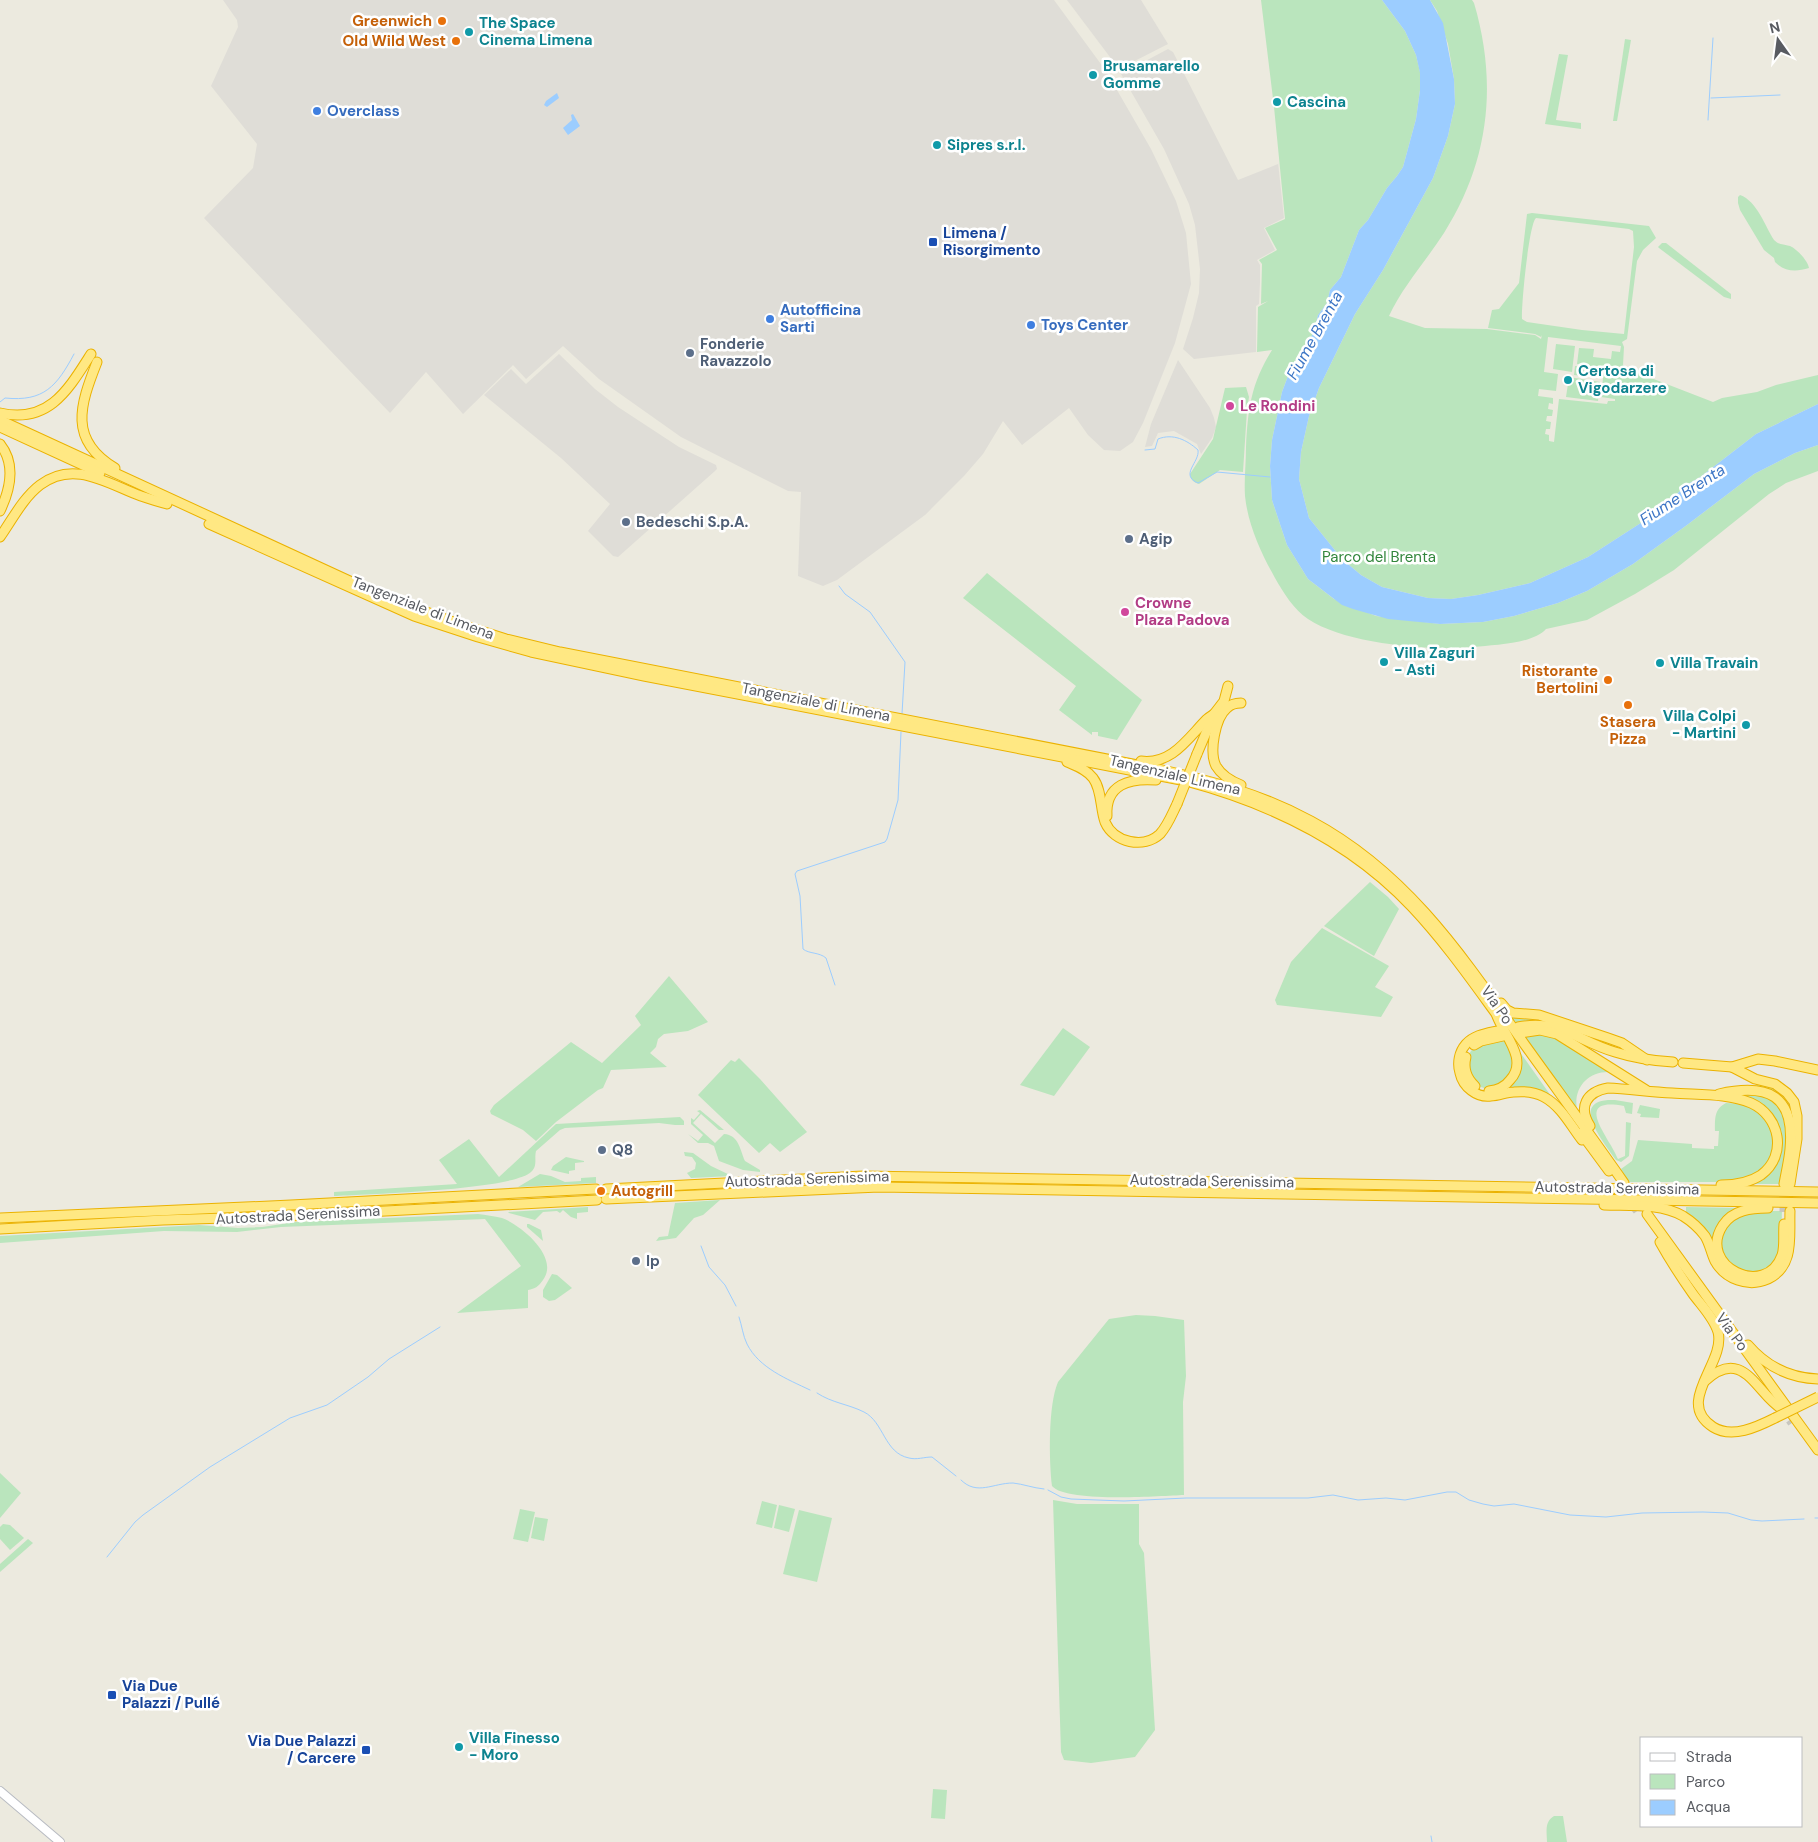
<svg xmlns="http://www.w3.org/2000/svg" width="1818" height="1842" viewBox="0 0 1818 1842" font-family="'DM Sans',sans-serif">
<style>
.industrial{fill:#dfddd7}
.green{fill:#bae5bd;fill-rule:evenodd}
.water{fill:#9ccdff}
.lines{fill:none;stroke-linecap:round;stroke-linejoin:round}
.stream{stroke:#9ccdff;stroke-width:1}
.highway-tunnel{stroke:#c7c6c0;stroke-width:9;stroke-dasharray:9 4.5;stroke-linecap:butt}
.secondary-casing{stroke:#b8bbc2;stroke-width:10}
.highway-casing{stroke:#ebb200;stroke-width:11}
.secondary{stroke:#fff;stroke-width:8}
.highway{stroke:#ffe883;stroke-width:9}
.highway-bridge-casing{stroke:#ebb200;stroke-width:11;stroke-linecap:butt}
.highway-bridge{stroke:#ffe883;stroke-width:9}
.food-dot{fill:#e8710a;stroke:#fff;stroke-width:2}
.culture-dot{fill:#0f9aa8;stroke:#fff;stroke-width:2}
.shop-dot{fill:#3f7fe0;stroke:#fff;stroke-width:2}
.transit-dot{fill:#1a4fb4;stroke:#fff;stroke-width:2}
.service-dot{fill:#5c6f8a;stroke:#fff;stroke-width:2}
.hotel-dot{fill:#d1479c;stroke:#fff;stroke-width:2}
.labels{text-anchor:middle;stroke-width:5;stroke-linejoin:round;paint-order:stroke}
.food-label{font-size:15px;font-weight:bold;fill:#c56008;stroke:#fff;text-anchor:end}
.culture-label{font-size:15px;font-weight:bold;fill:#0d838f;stroke:#fff;text-anchor:start}
.shop-label{font-size:15px;font-weight:bold;fill:#366cbe;stroke:#fff;text-anchor:start}
.transit-label{font-size:15px;font-weight:bold;fill:#164399;stroke:#fff;text-anchor:start}
.service-label{font-size:15px;font-weight:bold;fill:#4e5e75;stroke:#fff;text-anchor:start}
.hotel-label{font-size:15px;font-weight:bold;fill:#b23c85;stroke:#fff;text-anchor:start}
.park-label{font-size:15px;fill:#32863c;stroke:#fff}
.street-label{font-size:15px;fill:#585b61;stroke:#fff}
.water-label{font-size:16px;font-style:italic;fill:#3c75c5;stroke:#fff}
</style>
<rect width="100%" height="100%" fill="#eceadf"/>
<!-- industrial -->
<g class="industrial">
<path d="M223 0H1054L1106 71 1151 149 1176 201 1186 233 1191 284 1175 343 1143 423 1133 442 1120 451 1104 450 1088 435 1069 408 1022 445 1003 421 983 454 964 476 925 515 837 580 823 586 798 576 801 492 788 491 681 437 599 379 563 346 526 379 513 365 463 414 426 372 390 413 204 218 253 168 257 144 211 86 238 27 237 20Z"/>
<path d="M1067 0H1141L1168 44 1119 69Z"/>
<path d="M1168 49 1173 52 1238 180 1278 164V162L1284 218 1264 228 1275 250 1257 260 1260 265V282L1259 304 1256 306V352L1194 359 1183 349 1193 318 1199 293 1200 269 1195 225 1189 204 1164 149 1121 74Z"/>
<path d="M559 354 595 389 618 407 679 447 716 465 717 469 715 471 618 557 613 556 588 531 610 504 561 458 484 395 511 369 526 384Z"/>
<path d="M1178 360 1210 408 1214 418 1216 427 1212 438 1201 454 1197 444 1174 431 1158 433 1152 446 1145 447 1151 424Z"/>
</g>
<!-- green -->
<g class="green">
<path d="M1261 0H1382L1405 31 1416 55 1420 72V90L1416 119 1403 167 1397 176 1387 188 1368 220 1359 230 1341 277 1330 290 1327 303 1318 315 1314 332 1288 376 1282 392 1272 440 1270 466 1272 500 1287 545 1308 579 1334 599 1376 616 1440 624 1483 622 1514 616 1558 603 1587 591 1633 564 1687 525 1754 474 1795 453 1818 445V471L1786 483 1769 494 1674 570 1635 594 1587 620 1546 629C1533 644 1493 645 1474 647 1430 651 1345 644 1308 619 1294 610 1283 592 1275 578 1261 553 1248 525 1245 496 1244 480 1246 463 1246 447 1248 408 1251 384 1272 350L1257 352 1258 307 1268 301 1261 304 1262 264 1259 260 1277 250 1265 228 1285 219 1274 107Z"/>
<path d="M1430 0H1472L1474 3C1498 84 1489 162 1444 233 1426 261 1403 286 1389 316L1425 328 1487 329 1535 335 1541 339 1542 335 1541 337 1535 334 1488 328 1492 310 1499 309 1519 283 1527 214 1532 213 1649 226 1656 238 1643 250 1637 261 1627 339 1622 342 1624 347 1623 365 1633 371 1713 402 1722 398 1757 392 1776 385 1818 375V404L1756 434 1699 478 1686 485 1661 510 1588 557 1530 583 1478 595 1451 599 1428 598 1382 587 1361 575 1342 559 1309 518 1299 479 1301 452 1309 416 1319 388 1355 314 1383 270 1433 178 1448 136 1455 104 1454 79 1448 44 1437 11ZM1536 218 1629 229 1633 231 1634 247 1624 334 1582 330 1527 322 1522 319C1521 306 1529 224 1536 218ZM1548 337 1621 346 1620 352 1612 351 1611 359 1593 357 1594 349 1579 348 1577 364 1584 365V367L1575 366 1574 375 1583 376 1585 369 1594 370V372L1600 373V377L1603 378 1602 389 1604 390V393H1601V397L1615 399V401H1608L1607 404 1559 399 1554 442 1549 441V435L1545 434 1546 429H1550L1551 422 1546 421 1547 416H1552L1553 410 1548 409 1549 403 1553 404V398L1538 396 1539 389 1556 391 1558 374 1544 372Z"/>
<path d="M1625 39 1631 40 1617 121H1613Z"/>
<path d="M1559 54 1568 55 1556 120 1581 123V129L1545 124Z"/>
<path d="M1740 195C1757 201 1765 226 1774 240 1779 245 1783 244 1790 246 1797 249 1808 261 1809 268 1796 272 1785 272 1775 262L1774 258 1764 250 1740 210 1738 203V197Z"/>
<path d="M1662 243H1666L1731 294V299L1724 297 1659 248 1658 247Z"/>
<path d="M1556 344 1575 346 1572 372 1553 369Z"/>
<path d="M1569 377 1600 382 1598 401 1566 397Z"/>
<path d="M1246 387 1249 397 1247 410 1243 472 1220 470 1199 484C1193 482 1191 480 1190 474L1213 439 1225 388Z"/>
<path d="M987 573 1142 700 1117 740 1098 736V732H1092V735L1059 710 1076 686 963 598Z"/>
<path d="M1370 882 1388 897 1399 909 1374 956 1324 926Z"/>
<path d="M1322 928 1389 966 1375 987 1393 997 1381 1017 1277 1005 1275 1000 1291 962Z"/>
<path d="M669 976 708 1022 688 1031 664 1034 658 1039 656 1047 650 1053 667 1067 611 1070 603 1088 598 1090 556 1122 536 1141 523 1130 491 1114 490 1111 494 1105 571 1042 602 1063 641 1025 635 1016Z"/>
<path d="M1533 1015 1616 1045 1614 1049 1515 1025 1509 1016Z"/>
<path d="M1063 1028 1090 1047 1054 1096 1020 1085Z"/>
<path d="M1535 1033 1553 1035 1610 1072C1588 1071 1573 1088 1577 1109L1522 1035Z"/>
<path d="M1506 1038 1514 1063 1507 1081C1500 1084 1491 1090 1484 1088 1467 1084 1461 1057 1475 1047 1483 1041 1496 1040 1506 1038Z"/>
<path d="M1517 1048 1556 1103 1547 1096 1498 1093 1508 1087Z"/>
<path d="M739 1058 760 1079 807 1132 780 1152 770 1143 759 1153 698 1095 731 1060 735 1062Z"/>
<path d="M1760 1082 1783 1092 1793 1106V1131C1790 1102 1784 1097 1757 1087V1083Z"/>
<path d="M1744 1093C1753 1093 1767 1095 1775 1100 1796 1113 1785 1164 1782 1184H1752L1767 1173 1778 1130 1743 1098Z"/>
<path d="M1615 1100 1633 1103 1632 1114 1626 1113 1624 1106C1570 1096 1611 1139 1618 1159L1625 1156 1626 1122 1631 1123 1629 1156 1621 1162 1616 1160C1604 1142 1566 1098 1615 1100Z"/>
<path d="M1726 1103 1744 1104 1756 1110 1768 1121 1775 1144 1771 1159 1761 1170 1745 1179 1725 1182H1628L1621 1169 1632 1161 1638 1140 1692 1144V1148L1714 1149V1146H1718L1719 1131H1715C1715 1119 1714 1109 1726 1103Z"/>
<path d="M1640 1105 1660 1109 1659 1118 1640 1117 1641 1114 1637 1113Z"/>
<path d="M700 1110 724 1130H719L701 1114 693 1123 715 1143 724 1134C739 1135 740 1150 745 1161L760 1170V1172L743 1170 719 1161 714 1146 708 1143H698L688 1134 698 1141 703 1135 691 1124V1118L694 1120 700 1113 697 1111Z"/>
<path d="M680 1117 684 1121V1125H675L659 1123 565 1128 560 1130 536 1151C534 1158 538 1166 531 1172 512 1190 367 1194 334 1196V1192L457 1184 439 1160 469 1139 499 1177 556 1124Z"/>
<path d="M684 1152 693 1153 711 1166 732 1176 691 1178 687 1173 695 1169 696 1163 692 1157 685 1156Z"/>
<path d="M566 1157 584 1161V1162L575 1163V1170L569 1171V1174L551 1170 553 1166Z"/>
<path d="M540 1174 551 1176 565 1182 581 1181V1178L596 1177V1183L518 1187Z"/>
<path d="M720 1200 703 1215 694 1218 676 1238 656 1241 659 1237 668 1236 675 1203Z"/>
<path d="M588 1207V1212L577 1213V1219L571 1217 563 1210 560 1213 557 1211 543 1212 535 1220 509 1213 508 1212Z"/>
<path d="M1686 1207 1738 1208C1720 1219 1712 1225 1715 1248L1686 1214Z"/>
<path d="M1754 1211H1782C1781 1222 1784 1244 1780 1253 1769 1279 1727 1278 1722 1250 1721 1246 1719 1242 1720 1238 1722 1232 1726 1226 1729 1221Z"/>
<path d="M478 1214C486 1215 494 1216 502 1218 521 1225 560 1257 543 1280 539 1286 535 1289 528 1290V1308L457 1313 521 1266 485 1219 281 1227 237 1232 164 1231 0 1243V1236L199 1225 238 1228 262 1227 296 1222Z"/>
<path d="M529 1224 541 1230 543 1241 527 1227V1224Z"/>
<path d="M552 1274 557 1275 572 1288 555 1300 549 1301 543 1297V1290Z"/>
<path d="M1136 1315 1155 1316 1184 1320 1186 1376 1183 1402 1184 1495C1160 1496 1066 1503 1052 1486 1049 1460 1048 1405 1058 1382L1109 1319Z"/>
<path d="M0 1473 21 1493 0 1518Z"/>
<path d="M1053 1500 1077 1504H1139V1544L1144 1553 1155 1730 1135 1757 1091 1763 1064 1760 1061 1752Z"/>
<path d="M762 1501 777 1505 772 1528 756 1524Z"/>
<path d="M779 1505 795 1509 789 1532 774 1528Z"/>
<path d="M520 1509 535 1512 528 1542 513 1539Z"/>
<path d="M799 1510 832 1518 817 1582 783 1574Z"/>
<path d="M535 1517 548 1519 544 1541 531 1538Z"/>
<path d="M3 1524 10 1525 24 1538 10 1550 0 1539V1527Z"/>
<path d="M28 1539 33 1543 0 1572V1564Z"/>
<path d="M933 1789 947 1790 945 1819 931 1818Z"/>
<path d="M1554 1816H1563L1567 1842H1547C1547 1832 1544 1822 1554 1816Z"/>
</g>
<!-- water -->
<g class="water">
<path d="M1382 0H1430L1443 23 1454 79 1455 104 1448 136 1433 178 1383 270 1355 314 1319 388 1309 416 1301 452 1299 479 1309 518 1342 559 1361 575 1382 587 1428 598 1451 599 1478 595 1530 583 1588 557 1661 510 1686 485 1699 478 1756 434 1818 404V445L1795 453 1754 474 1687 525 1633 564 1587 591 1558 603 1514 616 1483 622 1440 624 1388 619 1353 609 1342 605 1308 579 1287 545 1272 500 1270 466 1272 440 1282 392 1288 376 1314 332 1318 315 1327 303 1330 290 1341 277 1359 230 1368 220 1387 188 1397 176 1403 167 1416 119 1420 90V73L1416 55 1405 31Z"/>
<path d="M557 93 559 98 547 107 544 105 546 101Z"/>
<path d="M573 114 580 126 568 135 563 128 572 120 571 115Z"/>
</g>
<g class="lines">
<!-- stream -->
<g class="stream">
<path d="M1711 98 1780 95"/>
<path d="M1708 120 1713 38"/>
<path d="M0 402 5 398C44 402 57 386 74 354"/>
<path d="M1145 450 1155 449 1158 439C1173 433 1187 440 1198 450 1200 462 1179 475 1198 483L1217 472 1270 477"/>
<path d="M839 586 845 594 870 612 905 662 902 714"/>
<path d="M835 985 826 958C819 952 809 954 803 949L800 896 795 874 797 871 885 842 887 839 898 800 901 732"/>
<path d="M701 1246 709 1267 725 1285 736 1306"/>
<path d="M739 1317C742 1326 743 1336 747 1344 759 1368 787 1379 810 1390"/>
<path d="M817 1393C832 1403 848 1404 864 1412 884 1422 884 1453 909 1458 917 1460 924 1457 932 1457L956 1476"/>
<path d="M961 1480C977 1496 993 1483 1013 1483 1023 1484 1033 1488 1044 1489"/>
<path d="M1048 1490 1061 1497 1071 1499 1124 1501 1186 1498H1308L1333 1495 1358 1500 1386 1498 1405 1500 1447 1492H1456L1469 1500 1483 1504 1494 1506 1514 1504 1570 1515 1606 1517 1642 1513 1703 1512 1728 1513 1751 1520 1762 1521 1804 1519"/>
<path d="M1815 1518H1818"/>
<path d="M107 1557 135 1522 143 1515 210 1467 290 1418 327 1405 368 1377 389 1359 440 1327"/>
<path d="M1431 1836 1432 1842"/>
</g>
<!-- highway-tunnel -->
<g class="highway-tunnel">
<path d="M1616 1182 1639 1213"/>
<path d="M1784 1212V1184"/>
<path d="M1782 1409 1792 1423"/>
</g>
<defs>
<path id="secondary" d="M0 1791 60 1842"/>
<g id="highway">
<path d="M97 362C80 405 68 440 115 468"/>
<path d="M0 413C49 424 68 390 91 354"/>
<path d="M0 420 378 594 453 622 506 639 560 652 1158 769C1212 781 1261 794 1311 821 1408 873 1463 957 1525 1045 1558 1091 1592 1137 1624 1183"/>
<path d="M0 427 100 473"/>
<path d="M0 444C16 464 10 490 0 511"/>
<path d="M209 524 414 616 478 637 531 652 644 676 1186 781C1272 804 1351 842 1412 907 1444 941 1470 978 1497 1015"/>
<path d="M0 537C12 520 23 498 40 485 74 459 108 484 141 496 150 499 159 502 167 504"/>
<path d="M1197 754 1214 714 1224 701 1228 686"/>
<path d="M1141 761C1172 765 1188 738 1207 719 1212 715 1218 712 1223 707"/>
<path d="M1067 762C1076 766 1086 769 1093 778 1102 790 1100 808 1105 822 1114 843 1144 849 1160 834 1168 825 1172 814 1177 804"/>
<path d="M1241 785C1231 781 1222 776 1216 766 1209 752 1215 718 1227 708 1231 704 1236 703 1241 703"/>
<path d="M1107 816C1105 784 1130 778 1156 780"/>
<path d="M1501 1003 1507 1010 1513 1013 1539 1015 1608 1038 1622 1043 1647 1060"/>
<path d="M1518 1027C1561 1019 1577 1041 1615 1052 1634 1058 1653 1061 1673 1062"/>
<path d="M1501 1030C1489 1033 1475 1034 1466 1044 1459 1052 1457 1063 1460 1073 1463 1087 1477 1098 1491 1096 1499 1096 1506 1092 1514 1092 1524 1091 1535 1092 1544 1097 1561 1106 1571 1126 1582 1140"/>
<path d="M1521 1033 1540 1030 1557 1034 1646 1090"/>
<path d="M1474 1045 1481 1041 1503 1036"/>
<path d="M1466 1057C1463 1069 1466 1078 1475 1086"/>
<path d="M1683 1063 1732 1067 1758 1059 1775 1061 1818 1070"/>
<path d="M1732 1067 1755 1079 1775 1084 1787 1093 1794 1102 1797 1116V1139L1790 1184"/>
<path d="M1489 1091C1497 1090 1505 1087 1510 1080 1529 1060 1504 1035 1497 1016"/>
<path d="M1719 1094C1768 1083 1795 1095 1790 1149 1789 1161 1786 1172 1784 1184"/>
<path d="M1590 1126C1578 1107 1586 1092 1608 1088 1629 1089 1651 1092 1672 1093 1697 1095 1728 1093 1751 1103 1780 1116 1788 1155 1761 1175 1749 1183 1735 1185 1721 1185"/>
<path d="M1581 1133 1609 1171"/>
<path d="M606 1189 863 1176 1818 1192"/>
<path d="M606 1199 879 1187 1818 1203"/>
<path d="M1604 1205C1629 1206 1660 1203 1683 1216 1691 1221 1699 1228 1705 1236 1710 1244 1711 1253 1715 1261 1725 1279 1748 1288 1768 1279 1795 1266 1789 1236 1790 1211"/>
<path d="M1768 1208C1751 1208 1733 1210 1723 1225 1696 1266 1766 1300 1782 1255 1785 1246 1783 1233 1784 1224"/>
<path d="M1647 1214 1818 1450"/>
<path d="M0 1218 291 1205 596 1189"/>
<path d="M0 1229 163 1220 290 1216 597 1200"/>
<path d="M1660 1242C1670 1260 1681 1277 1693 1294 1701 1305 1714 1318 1718 1332 1726 1363 1674 1402 1713 1427 1732 1439 1757 1427 1775 1418"/>
<path d="M1748 1345C1766 1366 1790 1378 1818 1379"/>
<path d="M1705 1381C1744 1345 1757 1395 1782 1409"/>
</g>
</defs>
<!-- secondary casing -->
<use href="#secondary" class="secondary-casing"/>
<!-- highway casing -->
<use href="#highway" class="highway-casing"/>
<!-- secondary -->
<use href="#secondary" class="secondary"/>
<!-- highway -->
<use href="#highway" class="highway"/>
<defs>
<g id="highway-bridge">
<path d="M1177 804 1197 754"/>
<path d="M1775 1418 1818 1397"/>
</g>
</defs>
<!-- highway-bridge casing -->
<use href="#highway-bridge" class="highway-bridge-casing"/>
<!-- highway-bridge -->
<use href="#highway-bridge" class="highway-bridge"/>
</g>
<!-- markers -->
<g class="food-dot">
<circle cx="442" cy="21" r="5"/>
<circle cx="456" cy="41" r="5"/>
<circle cx="1608" cy="680" r="5"/>
<circle cx="1628" cy="705" r="5"/>
<circle cx="601" cy="1191" r="5"/>
</g>
<g class="culture-dot">
<circle cx="469" cy="32" r="5"/>
<circle cx="1093" cy="75" r="5"/>
<circle cx="1277" cy="102" r="5"/>
<circle cx="937" cy="145" r="5"/>
<circle cx="1568" cy="380" r="5"/>
<circle cx="1384" cy="662" r="5"/>
<circle cx="1660" cy="663" r="5"/>
<circle cx="1746" cy="725" r="5"/>
<circle cx="459" cy="1747" r="5"/>
</g>
<g class="shop-dot">
<circle cx="317" cy="111" r="5"/>
<circle cx="770" cy="319" r="5"/>
<circle cx="1031" cy="325" r="5"/>
</g>
<g class="transit-dot">
<rect x="928" y="237" width="10" height="10" rx="2.5"/>
<rect x="107" y="1690" width="10" height="10" rx="2.5"/>
<rect x="361" y="1745" width="10" height="10" rx="2.5"/>
</g>
<g class="service-dot">
<circle cx="690" cy="353" r="5"/>
<circle cx="626" cy="522" r="5"/>
<circle cx="1129" cy="539" r="5"/>
<circle cx="602" cy="1150" r="5"/>
<circle cx="636" cy="1261" r="5"/>
</g>
<g class="hotel-dot">
<circle cx="1230" cy="406" r="5"/>
<circle cx="1125" cy="612" r="5"/>
</g>
<g class="labels">
<!-- food labels -->
<g class="food-label">
<text x="432" y="26">Greenwich</text>
<text x="446" y="46">Old Wild West</text>
<text x="1598" y="676">Ristorante<tspan x="1598" dy="17">Bertolini</tspan></text>
<text x="1628" y="727" text-anchor="middle">Stasera<tspan x="1628" dy="17">Pizza</tspan></text>
<text x="611" y="1196" text-anchor="start">Autogrill</text>
</g>
<!-- culture labels -->
<g class="culture-label">
<text x="479" y="28">The Space<tspan x="479" dy="17">Cinema Limena</tspan></text>
<text x="1103" y="71">Brusamarello<tspan x="1103" dy="17">Gomme</tspan></text>
<text x="1287" y="107">Cascina</text>
<text x="947" y="150">Sipres s.r.l.</text>
<text x="1578" y="376">Certosa di<tspan x="1578" dy="17">Vigodarzere</tspan></text>
<text x="1394" y="658">Villa Zaguri<tspan x="1394" dy="17">- Asti</tspan></text>
<text x="1670" y="668">Villa Travain</text>
<text x="1736" y="721" text-anchor="end">Villa Colpi<tspan x="1736" dy="17">- Martini</tspan></text>
<text x="469" y="1743">Villa Finesso<tspan x="469" dy="17">- Moro</tspan></text>
</g>
<!-- shop labels -->
<g class="shop-label">
<text x="327" y="116">Overclass</text>
<text x="780" y="315">Autofficina<tspan x="780" dy="17">Sarti</tspan></text>
<text x="1041" y="330">Toys Center</text>
</g>
<!-- transit labels -->
<g class="transit-label">
<text x="943" y="238">Limena /<tspan x="943" dy="17">Risorgimento</tspan></text>
<text x="122" y="1691">Via Due<tspan x="122" dy="17">Palazzi / Pullé</tspan></text>
<text x="356" y="1746" text-anchor="end">Via Due Palazzi<tspan x="356" dy="17">/ Carcere</tspan></text>
</g>
<!-- service labels -->
<g class="service-label">
<text x="700" y="349">Fonderie<tspan x="700" dy="17">Ravazzolo</tspan></text>
<text x="636" y="527">Bedeschi S.p.A.</text>
<text x="1139" y="544">Agip</text>
<text x="612" y="1155">Q8</text>
<text x="646" y="1266">Ip</text>
</g>
<!-- hotel labels -->
<g class="hotel-label">
<text x="1240" y="411">Le Rondini</text>
<text x="1135" y="608">Crowne<tspan x="1135" dy="17">Plaza Padova</tspan></text>
</g>
<!-- park labels -->
<g class="park-label">
<text x="1379" y="562">Parco del Brenta</text>
</g>
<!-- street labels -->
<g class="street-label">
<text transform="translate(423 608) rotate(21)" y="5">Tangenziale di Limena</text>
<text transform="translate(816 702) rotate(11)" y="5">Tangenziale di Limena</text>
<text transform="translate(1175 775) rotate(13)" y="5">Tangenziale Limena</text>
<text transform="translate(1497 1005) rotate(55)" y="5">Via Po</text>
<text transform="translate(807 1179) rotate(-2)" y="5">Autostrada Serenissima</text>
<text transform="translate(1212 1181) rotate(1)" y="5">Autostrada Serenissima</text>
<text transform="translate(1617 1188) rotate(1)" y="5">Autostrada Serenissima</text>
<text transform="translate(298 1215) rotate(-3)" y="5">Autostrada Serenissima</text>
<text transform="translate(1732 1332) rotate(54)" y="5">Via Po</text>
</g>
<!-- water labels -->
<g class="water-label">
<text transform="translate(1314 335) rotate(-61)" y="6">Fiume Brenta</text>
<text transform="translate(1682 494) rotate(-33)" y="6">Fiume Brenta</text>
</g>
</g>
<!-- legend -->
<rect x="1640" y="1737" width="162" height="90" fill="#ffffff" stroke="#bcbdc0"/>
<rect x="1650" y="1753" width="25" height="8" fill="#ffffff" stroke="#bcbdc0"/>
<text x="1686" y="1762" font-size="15" fill="#585b61">Strada</text>
<rect x="1650" y="1774" width="25" height="15" fill="#bae5bd" stroke="#bcbdc0"/>
<text x="1686" y="1787" font-size="15" fill="#585b61">Parco</text>
<rect x="1650" y="1800" width="25" height="15" fill="#9ccdff" stroke="#bcbdc0"/>
<text x="1686" y="1812" font-size="15" fill="#585b61">Acqua</text>
<!-- north arrow -->
<g transform="translate(1778 40) rotate(346)" stroke="#ffffff" stroke-width="4" paint-order="stroke">
<path d="M0-4L9 19L0 12L-9 19Z" fill="#585b61"/>
<text y="-8" font-size="14" font-weight="bold" text-anchor="middle" fill="#585b61">N</text>
</g>
</svg>
